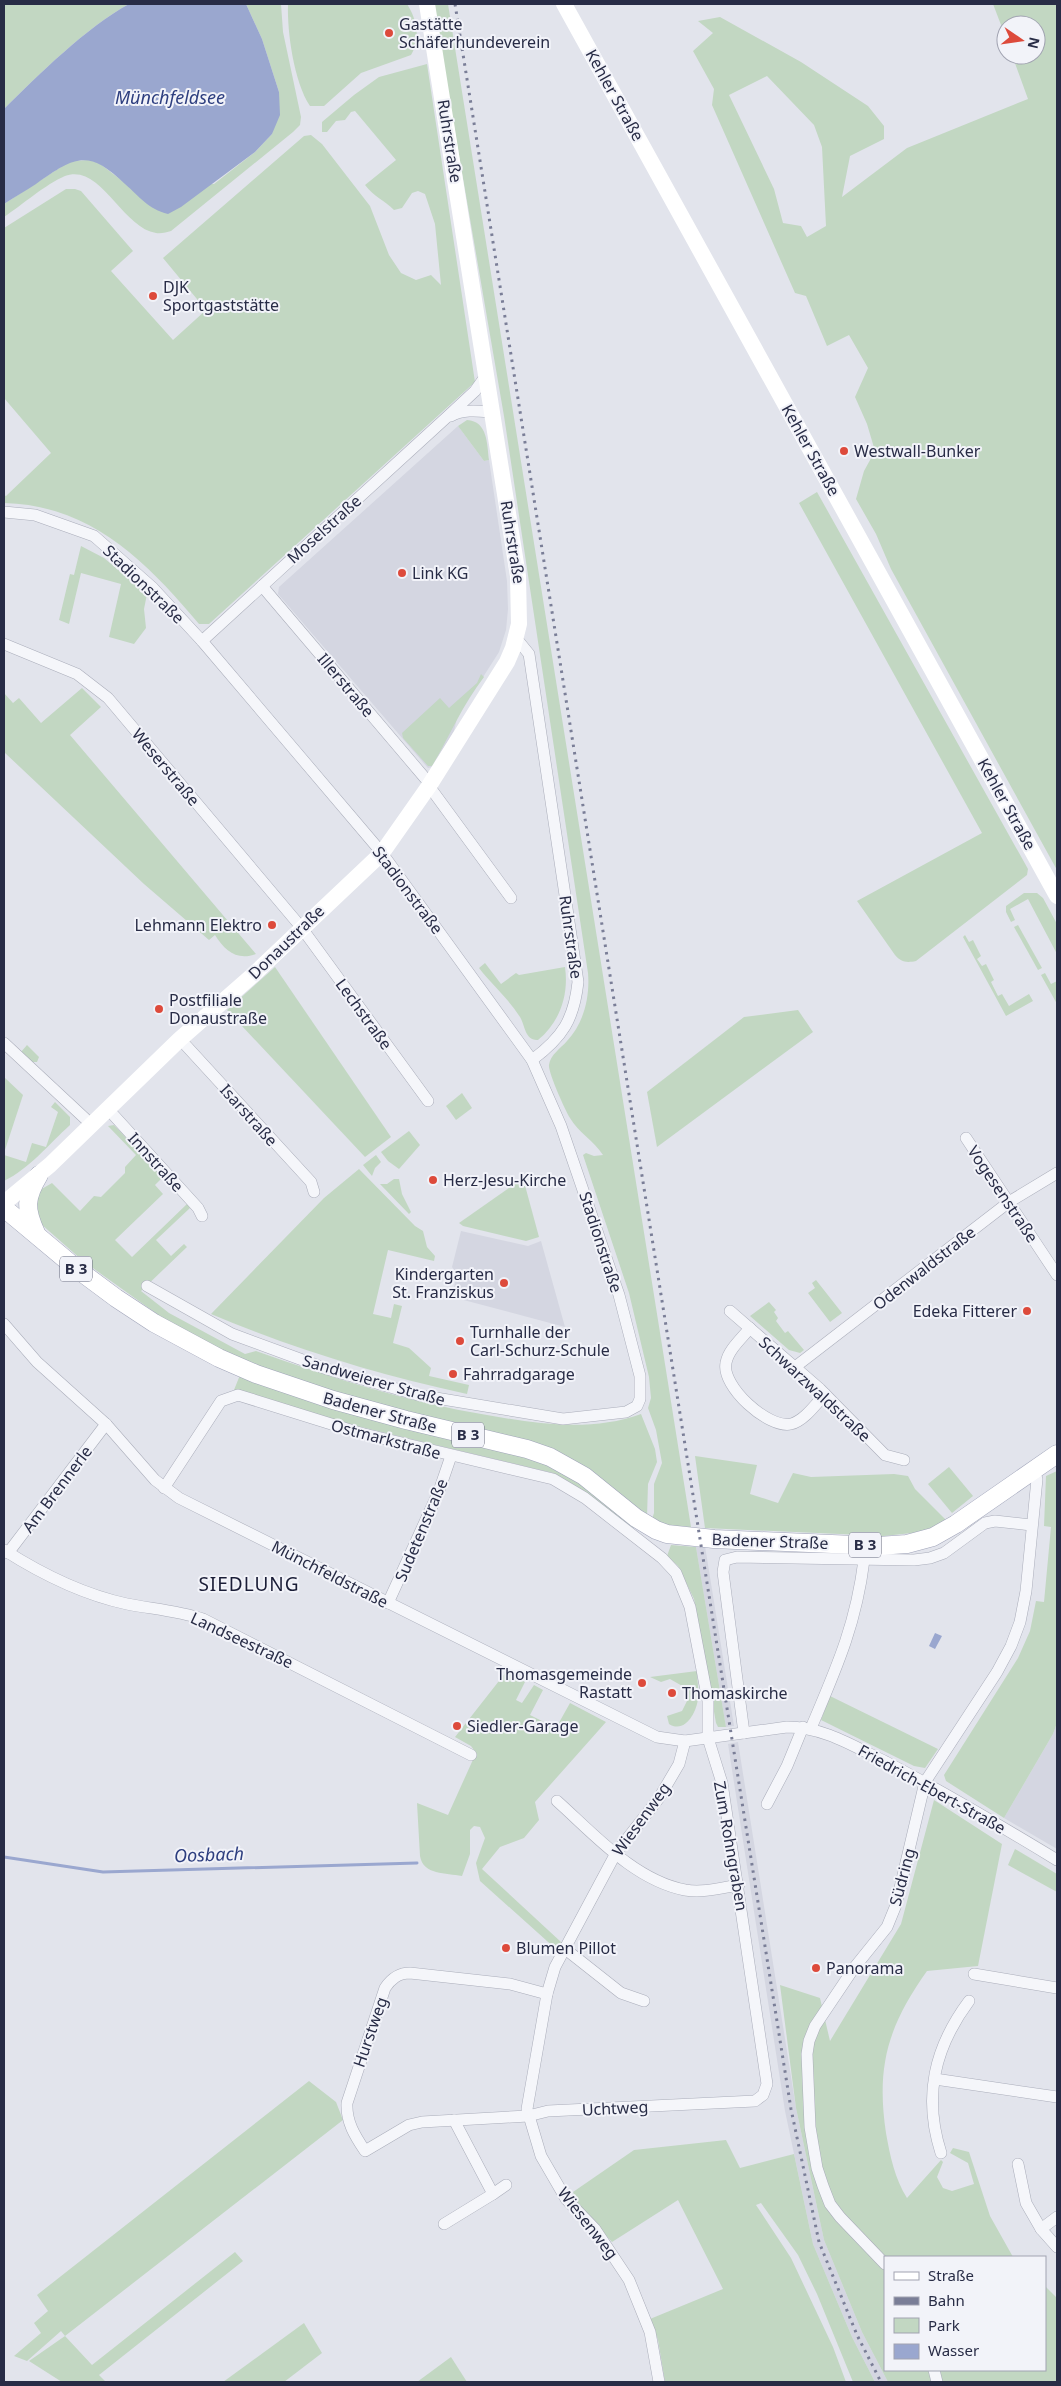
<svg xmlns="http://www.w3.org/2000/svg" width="1061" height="2386" viewBox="0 0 1061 2386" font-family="'Noto Sans',sans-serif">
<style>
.built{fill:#d4d6e1}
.green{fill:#c2d7c2;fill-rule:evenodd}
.water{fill:#9aa7cf}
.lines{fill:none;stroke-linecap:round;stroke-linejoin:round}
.stream{stroke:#9aa7cf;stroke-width:3}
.street-casing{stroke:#aaadba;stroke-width:12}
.primary-casing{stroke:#a0a4b9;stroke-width:19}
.street{stroke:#f5f6fa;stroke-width:11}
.secondary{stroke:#fff;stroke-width:16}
.primary{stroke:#fff;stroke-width:18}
.rail{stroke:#7a7e97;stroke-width:3;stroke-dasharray:2.5 5;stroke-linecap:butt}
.poi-dot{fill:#dd4a3b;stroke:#f2f3f9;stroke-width:2}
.labels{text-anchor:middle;stroke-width:4;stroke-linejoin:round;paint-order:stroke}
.shield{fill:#f2f3f9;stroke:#65687c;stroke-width:1}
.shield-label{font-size:15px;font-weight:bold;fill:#282c46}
.poi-label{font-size:16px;fill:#282c46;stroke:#f2f3f9;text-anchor:start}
.street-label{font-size:16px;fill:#282c46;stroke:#f2f3f9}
.water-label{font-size:18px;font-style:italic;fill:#2d3e7f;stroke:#f2f3f9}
.quarter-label{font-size:19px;letter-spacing:1px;fill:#1a1d37;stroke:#f2f3f9}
</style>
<rect width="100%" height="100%" fill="#e2e4ec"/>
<!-- built -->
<g class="built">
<path d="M458 426 484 461 489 460 507 581 508 609 506 630 499 652 457 718 454 731 432 767 428 768 278 594 279 587Z"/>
<path d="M461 1231 528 1246 541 1241 565 1327 456 1298 453 1292 457 1274 452 1267Z"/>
<path d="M705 1546 734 1726 726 1727 696 1547Z"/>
<path d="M1057 1723V1849L1004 1818 1053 1734Z"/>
<path d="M738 1742 796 2108 824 2240 862 2332 888 2382H875L852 2337 813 2244 785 2111 728 1744Z"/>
</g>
<!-- green -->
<g class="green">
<path d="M4 4H129C87 27 38 75 4 109Z"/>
<path d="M246 4H281L283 32 301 117 300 125 293 132 171 231C167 232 161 234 156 233 122 228 101 163 65 176 46 184 22 205 4 217V204L70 161 89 160 99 163 125 183 214 184 255 152 272 134 279 92 262 39Z"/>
<path d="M288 4H407C417 19 421 40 411 55L361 73 324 106H310C294 82 287 32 288 4Z"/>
<path d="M433 4H448L691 1527 679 1526 674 1528 652 1519 654 1513V1484L662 1463 656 1430 648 1408 651 1398 649 1377 629 1293 583 1155 586 1153 594 1156 603 1155C594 1141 578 1132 570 1118 565 1110 548 1072 549 1065 550 1055 561 1048 567 1041 584 1023 590 997 588 973L504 416Z"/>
<path d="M993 4H1057V870L891 569 876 534 856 499 864 471 875 451 867 424 855 397 868 368 849 335 827 346 806 296 795 293 712 105 714 89 693 51 713 33 698 21 720 17 801 62 868 106 884 126V139L850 156 842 197 907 148 1028 99 1012 55H1036V25H1006V38ZM767 76 814 125 822 147 826 226 807 237 801 226 783 223 774 189 729 95Z"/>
<path d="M427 64 475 382 209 624H199C147 562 91 505 4 503V495L6 496 51 453 4 398V228L66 189H75L81 191 133 251 111 271 173 340 206 310 163 258 304 136 311 135 322 144 370 206 389 255 401 273 416 280 431 275 441 285 435 224 425 194 418 191 412 193 402 208 394 210C384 200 374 197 365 185L396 160 355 111 351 112 345 120 336 121 327 132H322V122L354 95 379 77Z"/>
<path d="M467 420C488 421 487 445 489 460L484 461 458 426Z"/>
<path d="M817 492 1028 869 1027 875 916 961C906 963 901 962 895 955L857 901 982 833 799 503Z"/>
<path d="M81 546 104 558 147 594 144 609 146 628 134 644 109 637 121 584 81 573 69 624 59 620 70 574 74 575Z"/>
<path d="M481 674 484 677C462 705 450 736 432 766H428L403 738 402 733 440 698 449 708 477 683Z"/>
<path d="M82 688 101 707 70 735 256 954C237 961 225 951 215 935L209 940 144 884 4 752V693L13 703 19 698 41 723Z"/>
<path d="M1024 893H1037L1043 898 1057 924V954L1028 899 1010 909 1015 920 1011 922 1006 912V906Z"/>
<path d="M1018 925 1042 968 1038 970 1014 927Z"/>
<path d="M965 935 969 942 973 940 981 956 977 959 982 966 986 964 994 980 991 982 998 996 1002 994 1009 1006 1029 994 1033 1001 1006 1016 963 937Z"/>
<path d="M485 963 501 984 516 973 519 975 565 967C569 995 560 1022 538 1040 525 1041 525 1025 520 1017 507 997 493 986 479 968Z"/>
<path d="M275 967 391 1137 365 1157 227 1010Z"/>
<path d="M1045 973 1051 984 1057 981V1004L1041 975Z"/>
<path d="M798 1010 813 1032 657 1147 647 1092 744 1017Z"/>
<path d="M27 1045 39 1057 37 1062H32L21 1052Z"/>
<path d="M4 1077 23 1095 4 1153Z"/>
<path d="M462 1093 472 1108 456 1120 446 1106Z"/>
<path d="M55 1102 70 1117V1125C49 1144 29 1169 4 1181V1155L26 1162 32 1143 46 1147 58 1112 51 1107Z"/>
<path d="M114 1125 163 1177 155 1185 163 1194 115 1240 132 1257 187 1204 190 1208 156 1240 171 1256 184 1244 187 1247 141 1291 169 1313 245 1354 256 1351C332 1378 408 1402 487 1415 537 1424 592 1432 641 1414L655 1449 657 1462 648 1484 647 1517 584 1467 363 1402 244 1362 164 1319 83 1261 41 1224 36 1217 35 1196 40 1190 52 1183 80 1211 94 1196 101 1197 125 1173V1167L136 1155 108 1126Z"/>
<path d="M409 1131 420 1145 399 1169 388 1161 381 1152Z"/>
<path d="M376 1155 381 1162 375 1168 372 1176 363 1165Z"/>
<path d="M359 1169 415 1226 423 1231 427 1247 435 1256 434 1261 388 1250 373 1314 391 1318 394 1304 402 1306 393 1343 409 1348 431 1368 429 1376 469 1385 467 1394C379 1375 294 1349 211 1314L324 1198Z"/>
<path d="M523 1178 539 1237 526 1241 463 1226 459 1223Z"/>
<path d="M394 1179H399L402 1194 411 1212 409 1214 380 1184H387Z"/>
<path d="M816 1280 842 1313 830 1322 808 1293 815 1288 812 1283Z"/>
<path d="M769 1302 776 1310 774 1312 778 1318 776 1321 785 1333 788 1331 804 1350 800 1353 789 1350 750 1316Z"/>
<path d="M240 1375 535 1459 577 1481 635 1526 633 1528 553 1473 344 1423 249 1393 234 1390Z"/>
<path d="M695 1456 757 1465 750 1494 778 1503 793 1473 811 1477 894 1474 908 1476 915 1489 947 1521 921 1532 884 1536 705 1528Z"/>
<path d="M949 1467 973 1496 952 1513 928 1484Z"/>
<path d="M1057 1471V1723L1053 1734 1004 1818 946 1781 944 1775 1018 1658 1030 1631 1036 1601 1044 1602 1051 1527 1044 1526 1046 1476Z"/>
<path d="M671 1545 696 1547 726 1727H718L716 1723 694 1599 678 1566 667 1556Z"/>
<path d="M697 1671C697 1680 699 1689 698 1698 697 1712 685 1734 669 1724L667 1716 682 1711 688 1699 684 1687 670 1679 661 1682 650 1677Z"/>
<path d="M506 1672 525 1682 516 1700 522 1703 534 1685 543 1690 530 1715 556 1728 570 1703 606 1722 535 1802 539 1820 524 1838 500 1847 482 1869 561 1942 557 1950 480 1881 476 1863 485 1838 480 1827 474 1826 470 1830V1854L462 1876C446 1873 423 1875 420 1856L417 1803 448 1815 476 1753 471 1746 455 1737Z"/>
<path d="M830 1696 938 1749 925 1768 914 1766 821 1720Z"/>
<path d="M934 1800 1002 1844 978 1966 927 1971C888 2026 876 2066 886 2133 890 2156 895 2179 907 2198L941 2160 943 2162 937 2177 943 2188 952 2191 974 2184 968 2163 950 2153 953 2148 969 2152 990 2216 1013 2257H885V2370H1045V2286L1057 2298V2382H888L862 2332 824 2240 796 2108 780 1985 820 1998 830 2041 901 1924Z"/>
<path d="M1015 1849 1057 1874V1892L1008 1865Z"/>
<path d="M309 2081 336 2102 343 2120 65 2336 92 2365 235 2252 243 2261 99 2375 106 2382H62L29 2361 65 2336 61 2331 27 2361 14 2356 41 2333 34 2323 48 2311 37 2295Z"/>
<path d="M726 2140 740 2168 794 2154 813 2244 852 2337 875 2382H853L817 2294 798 2255 761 2203 756 2205 791 2258 833 2347 846 2382H665L658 2340 650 2319 723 2289 678 2200 612 2242 580 2207 573 2192 634 2150Z"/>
<path d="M304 2323 322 2353 284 2382H223Z"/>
<path d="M451 2357 467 2382H417Z"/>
</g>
<!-- water -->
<g class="water">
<path d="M129 4H246L262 39 279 92 280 115 272 134 255 152 181 207 168 214C148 209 140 197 125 184 88 148 74 157 36 184 26 191 14 197 4 204V109C38 75 87 27 129 4Z"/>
<path d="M935 1633 942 1636 935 1649 929 1646Z"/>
</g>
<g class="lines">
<!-- stream -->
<path class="stream" d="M4 1857 103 1872 417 1863"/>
<defs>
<g id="street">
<path d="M451 416C464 409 478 411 493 412"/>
<path d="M4 512 35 515 94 536 153 588 202 641 382 853 532 1060 561 1126 619 1295 640 1376V1399L637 1406 626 1412 563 1419 418 1395 327 1369 232 1334 147 1286"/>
<path d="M262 586 430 784"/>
<path d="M516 638 529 654 578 982C574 1019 563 1037 532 1060"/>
<path d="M202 641 447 417 475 391 487 374"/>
<path d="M4 644 77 674 108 698 301 927 428 1101"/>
<path d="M429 786 511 898"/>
<path d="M180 1039 311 1182 314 1192"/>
<path d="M4 1043 92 1125"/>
<path d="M108 1109 198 1208 202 1216"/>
<path d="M966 1138 1057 1275"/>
<path d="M730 1311 820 1389 885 1455 904 1460"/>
<path d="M4 1324 37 1362 106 1424 155 1480 179 1498 657 1737 685 1741 787 1727C824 1727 853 1746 886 1762 944 1792 1001 1826 1057 1860"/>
<path d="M750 1328C742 1338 728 1350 726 1363 721 1386 768 1429 791 1424 804 1421 816 1404 825 1394"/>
<path d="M795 1367 1009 1202 1057 1173"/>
<path d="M164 1488 221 1401 238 1395 360 1433 553 1479 585 1498 662 1558 676 1573 690 1607 708 1701V1738L722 1783 767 2084 763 2095 755 2101 548 2111 528 2116 422 2122 409 2125 365 2151C355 2136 346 2122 347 2103L385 1988C391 1979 398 1973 410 1973L510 1984 547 1994"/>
<path d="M4 1550C40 1573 85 1595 127 1604 153 1609 178 1611 203 1619L471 1755"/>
<path d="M8 1553 106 1424"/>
<path d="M388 1603 439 1491 451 1456"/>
<path d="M811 1728C836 1669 856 1625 864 1560"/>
<path d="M744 1733 723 1572 725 1560 737 1557 914 1560 930 1558 944 1553 985 1523 995 1521 1031 1525"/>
<path d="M557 1801C594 1834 634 1880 685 1890 703 1893 721 1888 739 1885"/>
<path d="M767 1804 787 1766 803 1727"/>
<path d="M564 1948 621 1993 644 2001"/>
<path d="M974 1974 1057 1988"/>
<path d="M935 2079 1057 2097"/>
<path d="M941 2153C923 2097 934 2048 969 2001"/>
<path d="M1018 2164 1026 2203 1041 2229"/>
<path d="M493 2194 506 2185"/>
<path d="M1057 2217 1041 2229 1057 2247"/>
<path d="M444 2224 493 2194 454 2120"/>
<path d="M885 2264 840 2217 830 2204 823 2186 817 2168 810 2127 807 2054 809 2041 815 2026 854 1968 887 1927 896 1905 925 1782 997 1672 1011 1646 1020 1622 1026 1591 1037 1479 1032 1471"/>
<path d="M934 2370 937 2382"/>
<path d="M659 2382 650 2332 629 2280 595 2229 566 2199 541 2156 527 2109 547 1994 555 1967 616 1853 659 1798 679 1764 685 1741"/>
</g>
<g id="primary">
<path d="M4 1208 77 1269 116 1298 154 1323 219 1358 256 1374 333 1400 406 1420 527 1449 550 1457 584 1476 636 1518 656 1530 667 1534 714 1539 878 1546 907 1544 933 1537 956 1524 1057 1454"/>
<path d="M36 1233C25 1209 25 1198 39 1175"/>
</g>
</defs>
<!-- street casing -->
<use href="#street" class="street-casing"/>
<!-- primary casing -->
<use href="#primary" class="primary-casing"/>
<!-- street -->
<use href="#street" class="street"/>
<!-- secondary -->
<g class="secondary">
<path d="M564 4 1057 896"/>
<path d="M4 1203 50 1165 180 1039 253 975 382 853 429 786 507 662 513 648 519 624 518 576 427 4"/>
</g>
<!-- primary -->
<use href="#primary" class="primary"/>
<!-- rail -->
<path class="rail" d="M455 4 791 2109 819 2242 857 2335 881 2382"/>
</g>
<!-- markers -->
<g class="poi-dot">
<circle cx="389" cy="33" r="5"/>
<circle cx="153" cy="296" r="5"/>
<circle cx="844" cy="451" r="5"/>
<circle cx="402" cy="573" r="5"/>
<circle cx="272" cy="925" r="5"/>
<circle cx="159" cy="1009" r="5"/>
<circle cx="433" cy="1180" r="5"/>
<circle cx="504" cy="1283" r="5"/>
<circle cx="1027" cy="1311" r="5"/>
<circle cx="460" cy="1341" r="5"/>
<circle cx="453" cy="1374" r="5"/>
<circle cx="642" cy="1683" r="5"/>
<circle cx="672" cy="1693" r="5"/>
<circle cx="457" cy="1726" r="5"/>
<circle cx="506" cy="1948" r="5"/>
<circle cx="816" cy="1968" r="5"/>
</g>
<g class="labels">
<!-- shield labels -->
<g class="shield">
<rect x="60" y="1256.5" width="32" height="25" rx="4"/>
<rect x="452" y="1422.5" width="32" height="25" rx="4"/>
<rect x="849" y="1532.5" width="32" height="25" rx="4"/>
</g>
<g class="shield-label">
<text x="76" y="1274">B 3</text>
<text x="468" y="1440">B 3</text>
<text x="865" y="1550">B 3</text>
</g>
<!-- poi labels -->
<g class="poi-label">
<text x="399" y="30">Gastätte<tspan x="399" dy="18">Schäferhundeverein</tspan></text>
<text x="163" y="293">DJK<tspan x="163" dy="18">Sportgaststätte</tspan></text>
<text x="854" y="457">Westwall-Bunker</text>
<text x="412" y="579">Link KG</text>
<text x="262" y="931" text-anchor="end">Lehmann Elektro</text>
<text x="169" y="1006">Postfiliale<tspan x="169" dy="18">Donaustraße</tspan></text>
<text x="443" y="1186">Herz-Jesu-Kirche</text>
<text x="494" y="1280" text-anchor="end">Kindergarten<tspan x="494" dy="18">St. Franziskus</tspan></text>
<text x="1017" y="1317" text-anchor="end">Edeka Fitterer</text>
<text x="470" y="1338">Turnhalle der<tspan x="470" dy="18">Carl-Schurz-Schule</tspan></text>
<text x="463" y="1380">Fahrradgarage</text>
<text x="632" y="1680" text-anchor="end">Thomasgemeinde<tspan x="632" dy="18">Rastatt</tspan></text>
<text x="682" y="1699">Thomaskirche</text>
<text x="467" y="1732">Siedler-Garage</text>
<text x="516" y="1954">Blumen Pillot</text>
<text x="826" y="1974">Panorama</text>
</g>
<!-- street labels -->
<g class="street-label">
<text transform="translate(615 95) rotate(61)" y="6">Kehler Straße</text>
<text transform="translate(450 141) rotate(81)" y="6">Ruhrstraße</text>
<text transform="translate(811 450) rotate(61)" y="6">Kehler Straße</text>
<text transform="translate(324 529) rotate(-42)" y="6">Moselstraße</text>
<text transform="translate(513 542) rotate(81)" y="6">Ruhrstraße</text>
<text transform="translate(144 584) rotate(44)" y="6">Stadionstraße</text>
<text transform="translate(346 685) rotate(50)" y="6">Illerstraße</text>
<text transform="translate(166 767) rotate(50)" y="6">Weserstraße</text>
<text transform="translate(1007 804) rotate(61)" y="6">Kehler Straße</text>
<text transform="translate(408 890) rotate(53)" y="6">Stadionstraße</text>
<text transform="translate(571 937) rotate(82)" y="6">Ruhrstraße</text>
<text transform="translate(286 942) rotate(-44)" y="6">Donaustraße</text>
<text transform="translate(364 1014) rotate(54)" y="6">Lechstraße</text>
<text transform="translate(249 1115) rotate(48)" y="6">Isarstraße</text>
<text transform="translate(156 1162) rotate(48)" y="6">Innstraße</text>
<text transform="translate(1003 1194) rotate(56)" y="6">Vogesenstraße</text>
<text transform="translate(601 1242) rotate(72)" y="6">Stadionstraße</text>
<text transform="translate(924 1268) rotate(-38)" y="6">Odenwaldstraße</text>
<text transform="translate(374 1380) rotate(16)" y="6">Sandweierer Straße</text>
<text transform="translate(815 1389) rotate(43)" y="6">Schwarzwaldstraße</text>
<text transform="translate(380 1412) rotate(15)" y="6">Badener Straße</text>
<text transform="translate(386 1439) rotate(15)" y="6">Ostmarkstraße</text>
<text transform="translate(57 1489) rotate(-53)" y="6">Am Brennerle</text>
<text transform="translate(421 1530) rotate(-67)" y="6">Sudetenstraße</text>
<text transform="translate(770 1541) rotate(2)" y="6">Badener Straße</text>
<text transform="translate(330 1574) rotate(27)" y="6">Münchfeldstraße</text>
<text transform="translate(242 1640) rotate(25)" y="6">Landseestraße</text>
<text transform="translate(932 1789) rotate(29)" y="6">Friedrich-Ebert-Straße</text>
<text transform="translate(641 1819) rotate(-54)" y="6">Wiesenweg</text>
<text transform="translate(731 1846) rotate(80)" y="6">Zum Rohngraben</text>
<text transform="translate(902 1877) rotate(-75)" y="6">Südring</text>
<text transform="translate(370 2032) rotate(-71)" y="6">Hurstweg</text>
<text transform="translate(615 2108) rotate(-3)" y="6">Uchtweg</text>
<text transform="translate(588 2223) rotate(52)" y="6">Wiesenweg</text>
</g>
<!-- water labels -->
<g class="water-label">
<text x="170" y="104">Münchfeldsee</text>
<text transform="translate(209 1855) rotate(-2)" y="6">Oosbach</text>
</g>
<!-- quarter labels -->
<g class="quarter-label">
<text x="249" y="1591">SIEDLUNG</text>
</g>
</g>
<!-- border -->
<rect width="1061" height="2386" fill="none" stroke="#282c46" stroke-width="10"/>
<!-- legend -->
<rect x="884" y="2256" width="162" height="115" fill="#f2f3f9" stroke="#a1a3b1"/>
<rect x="894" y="2272" width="25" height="8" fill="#ffffff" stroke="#a1a3b1"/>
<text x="928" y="2281" font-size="15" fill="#282c46">Straße</text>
<rect x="894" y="2297" width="25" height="8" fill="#7a7e97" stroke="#a1a3b1"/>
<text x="928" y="2306" font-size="15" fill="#282c46">Bahn</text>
<rect x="894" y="2318" width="25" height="15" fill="#c2d7c2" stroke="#a1a3b1"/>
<text x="928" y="2331" font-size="15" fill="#282c46">Park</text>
<rect x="894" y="2344" width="25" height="15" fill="#9aa7cf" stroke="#a1a3b1"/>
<text x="928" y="2356" font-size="15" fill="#282c46">Wasser</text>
<!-- north arrow -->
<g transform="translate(1021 40) rotate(103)"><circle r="24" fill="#f2f3f9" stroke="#a1a3b1"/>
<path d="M0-4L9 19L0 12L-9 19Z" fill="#dd4a3b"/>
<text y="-8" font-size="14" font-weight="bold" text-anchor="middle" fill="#282c46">N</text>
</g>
</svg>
